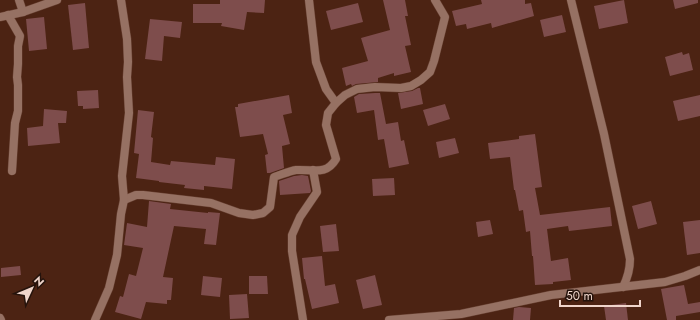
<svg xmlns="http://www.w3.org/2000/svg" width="700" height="320" viewBox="0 0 700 320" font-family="Jost,sans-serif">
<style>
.building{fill:#7e4d4c}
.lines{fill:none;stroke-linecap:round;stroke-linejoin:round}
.minor-casing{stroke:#663f30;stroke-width:9}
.minor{stroke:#967163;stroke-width:8}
</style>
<rect width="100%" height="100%" fill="#4c2313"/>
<!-- building -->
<g class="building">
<path d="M220 0H265L264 13 247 12 244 30 221 26 222 23H193V4H220Z"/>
<path d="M383 0H405L408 16H405L411 45 405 46 411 72 394 76V73L378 78V82L356 84 352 86 351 84 346 86 342 68 368 61 361 38 390 30Z"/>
<path d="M481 0H525V4L531 3 534 16 492 28 491 23 467 29 466 24 456 26 452 11 482 4Z"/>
<path d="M624 0 628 23 599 29 594 6Z"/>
<path d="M673 0H698V3L675 9Z"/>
<path d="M85 3 89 48 73 50 68 5Z"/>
<path d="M358 3 363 22 331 30 326 11Z"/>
<path d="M562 15 566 32 544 37 540 20Z"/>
<path d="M44 17 47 49 29 51 26 19Z"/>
<path d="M150 19 182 22 180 38 164 36 162 61 145 59Z"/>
<path d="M682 52 683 55 689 53 693 70 670 76 665 57Z"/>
<path d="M418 88H420L423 104 401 109 398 93 412 91Z"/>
<path d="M98 90 99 108 83 109V106H78L77 91Z"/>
<path d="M375 93H380L386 124 398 122 401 141 404 140 409 164 389 168 384 139 378 140 374 110 357 113 354 97 359 94Z"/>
<path d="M289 95 292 113 283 115 290 144 282 146 284 168 270 173H267L265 155 268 154 263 134 240 137 235 107H238V104Z"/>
<path d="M700 95V116L678 121 673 101Z"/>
<path d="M445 104 450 119 428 126 423 110Z"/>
<path d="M44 109 67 111 66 123H58L60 143 28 146 27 128 43 126Z"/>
<path d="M138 110 154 112 151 137 153 138 151 162 170 165 171 161 215 165 216 157 235 159 232 189 204 186V190L184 188 185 185 159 182V181L136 178 139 154 134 153Z"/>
<path d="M535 134 542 187 535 188 540 215 610 207 612 226 569 231 568 226 547 229 551 261 568 258 571 280 553 282V284L535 285 533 256H532L530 231 526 232 523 210 519 211 515 190H514L510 157 490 159 488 143 519 139V136Z"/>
<path d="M455 138 459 153 439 158 436 142Z"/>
<path d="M302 175 308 176 311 191 310 193 280 195 279 181 294 176Z"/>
<path d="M394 178 395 195 373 196 372 179Z"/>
<path d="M149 201 171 204 170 209 208 213V212L220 213 216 245 204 244 206 229 174 226 163 277 173 278 171 300H167V304L146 302 141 319 115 312 120 296 123 297 129 274 136 276 143 248 124 245 127 223 147 227Z"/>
<path d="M651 201 657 224 638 229 632 206Z"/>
<path d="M490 220 493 234 478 237 476 222Z"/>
<path d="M700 220V253L687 255 683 222Z"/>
<path d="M336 224 339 251 323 252 320 226Z"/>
<path d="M322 256 325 286 335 284 339 303 312 309 305 279H304L302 258Z"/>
<path d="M20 266 21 275 1 277V268Z"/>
<path d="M375 275 382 305 363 309 356 280Z"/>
<path d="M203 276 222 278 220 297 201 295Z"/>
<path d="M249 276H267L268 294H249Z"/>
<path d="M684 285 688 304 700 302V312L676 316V320H667L661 289Z"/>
<path d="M247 294 249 318 230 319 229 295Z"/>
<path d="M626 303 628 320H606L604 306Z"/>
<path d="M519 307 531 308 530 320H513L514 308Z"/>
</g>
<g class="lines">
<defs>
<g id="minor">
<path d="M309 0 316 62 326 89 336 103"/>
<path d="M571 0 604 134 630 259C630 269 628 277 623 287"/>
<path d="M23 12 57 0"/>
<path d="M8 15 20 36 18 46V64L17 77 18 85V111L15 123 12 171"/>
<path d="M0 17 23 12 19 0"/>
<path d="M124 200 136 195H143L211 203 239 213 253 215 263 213 270 207 274 177C281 175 289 171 296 170 313 169 326 176 336 159L326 125 328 113 336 103 345 95 357 89 375 87 401 88 411 86 421 80 430 72 434 61 445 17 435 0"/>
<path d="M0 318 1 320"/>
<path d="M95 320 109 288 117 255 121 214 124 200 122 176 129 113 127 77 128 62 127 39 121 0"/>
<path d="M303 320 292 251V235L300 217 317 192 313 170"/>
<path d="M389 320 461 314 551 295 665 282 685 276 700 270"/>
</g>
</defs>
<!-- minor casing -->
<use href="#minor" class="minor-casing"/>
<!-- minor -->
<use href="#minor" class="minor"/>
</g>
<!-- north arrow -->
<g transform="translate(32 288) rotate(46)" stroke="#25130c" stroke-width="3" paint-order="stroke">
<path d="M0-3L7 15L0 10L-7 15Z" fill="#f0d5cb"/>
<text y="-6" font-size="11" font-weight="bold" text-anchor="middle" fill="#f0d5cb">N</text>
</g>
<!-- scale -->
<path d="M560 300v6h80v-6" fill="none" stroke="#f0d5cb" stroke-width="2"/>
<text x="566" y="300" font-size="12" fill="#f0d5cb" stroke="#25130c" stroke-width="3" paint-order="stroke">50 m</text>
</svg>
